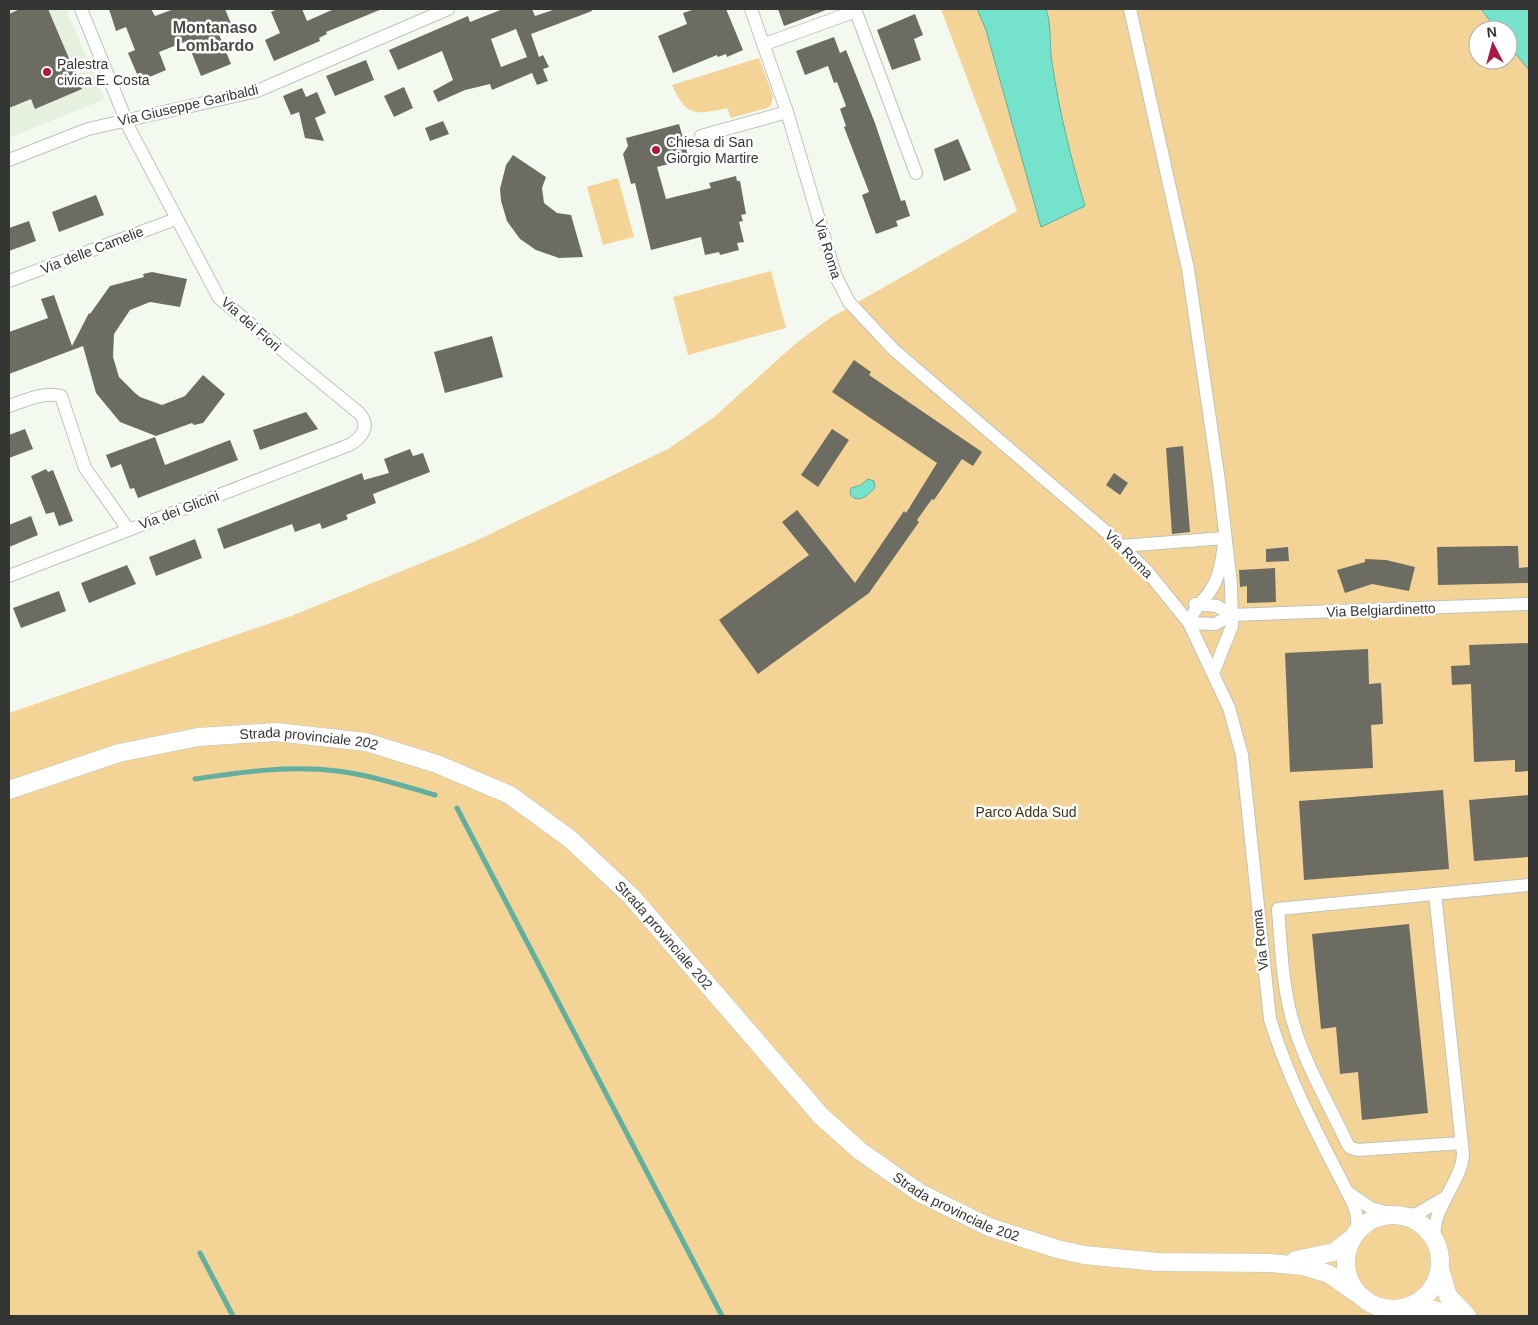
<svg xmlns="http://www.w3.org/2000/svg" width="1538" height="1325" viewBox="0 0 1538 1325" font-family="Arial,sans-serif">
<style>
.built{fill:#e6f0df}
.green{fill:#f3d496;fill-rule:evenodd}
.water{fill:#75e3cc;stroke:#61af9e}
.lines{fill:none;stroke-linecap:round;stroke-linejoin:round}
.stream{stroke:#61af9e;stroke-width:5}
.building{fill:#6c6c63;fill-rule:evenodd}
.street-casing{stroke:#bec4ba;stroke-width:14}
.secondary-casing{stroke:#bec4ba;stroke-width:19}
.street{stroke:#fff;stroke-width:12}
.secondary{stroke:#fff;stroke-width:18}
.poi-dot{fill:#ad1943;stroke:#fff;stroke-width:2}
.labels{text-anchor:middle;stroke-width:5;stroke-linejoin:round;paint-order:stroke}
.poi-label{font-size:14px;fill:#333632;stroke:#fff;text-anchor:start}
.street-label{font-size:14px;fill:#333632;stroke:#fff}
.park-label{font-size:14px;fill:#443412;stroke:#fff}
.quarter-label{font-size:16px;font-weight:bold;fill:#484d45;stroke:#fff}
</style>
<rect width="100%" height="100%" fill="#f3f9ef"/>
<!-- built -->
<path class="built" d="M9 9H66L105 99 9 138Z"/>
<!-- green -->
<g class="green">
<path d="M941 9H1529V1316H9V713L291 616 471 543 668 449 713 418 795 344 830 318 1017 211ZM1478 30H1508V60H1478Z"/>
<path d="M759 58 773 96 771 105 767 108 731 118 727 108C696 115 686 117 672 85Z"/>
<path d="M618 178 634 237 603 245 587 187Z"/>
<path d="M771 271 786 328 688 355 673 297Z"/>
</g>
<!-- water -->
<g class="water">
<path d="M977 9H1046C1052 26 1049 44 1052 62 1059 111 1071 158 1085 206L1041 227 986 30Z"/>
<path d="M1481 9H1529V70L1508 45V30H1497Z"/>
<path d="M868 479 874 481 875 488C868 495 858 505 850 494L851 488 861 485Z"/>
</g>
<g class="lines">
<!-- stream -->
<g class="stream">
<path d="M195 779C242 772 290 765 337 771 371 775 403 786 435 795"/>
<path d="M457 808 722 1316"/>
<path d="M200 1253 233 1316"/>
</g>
</g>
<!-- building -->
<g class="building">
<path d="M20 9H48L82 89 35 109 31 99 9 108V14Z"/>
<path d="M109 9H151L155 16 174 9H225L232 26 218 32 231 64 201 76 187 41 159 52 166 70 140 81 128 53 135 50 126 27 116 31Z"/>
<path d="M278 9H302L307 21 334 9H382L326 32 327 34 319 38 320 41 274 61 265 40 280 33 271 12Z"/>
<path d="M503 9H532L535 16 556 9H591L592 11 531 34 539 57 543 55 549 67 543 69 548 81 537 85 532 73 492 90 490 84 465 90 438 102 433 91 453 80 442 51 398 70 389 50 468 16 470 22ZM516 29 527 57 501 67 491 39Z"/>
<path d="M695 9H726L743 50 727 57 726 54 718 57 717 55 673 73 658 36 687 24 683 13Z"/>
<path d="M778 9H826V10L784 26Z"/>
<path d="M915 14 923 35 914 39 921 60 892 70 877 30Z"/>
<path d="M834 37 840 53 846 50 875 123 901 201 905 200 910 216 896 221 898 226 876 234 862 195 869 192 844 127 846 126 840 109 846 106 837 82 834 83 828 66 805 75 796 51Z"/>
<path d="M366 60 374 80 335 96 326 76Z"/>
<path d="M404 87 413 108 394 117 384 96Z"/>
<path d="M302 88 306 97 317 92 326 113 315 118 324 141 305 138 299 112 291 115 283 96Z"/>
<path d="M443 121 449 134 430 141 425 128Z"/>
<path d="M679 124 689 159 657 167 666 199 711 188 709 183 736 176 737 181H740L746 214 741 215 743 221 739 222 744 242 737 243 739 250 720 255 719 252 705 255 701 237 651 250 635 183 631 184 623 154 628 146 626 138Z"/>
<path d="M958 139 971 170 944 181 934 149Z"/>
<path d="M513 155 546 177 542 188 544 203 557 213 571 215 583 257 559 258 536 250 520 239 507 221 501 201 500 189 506 165Z"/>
<path d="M96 195 104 215 59 232 52 212Z"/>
<path d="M29 221 36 241 9 251V228Z"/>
<path d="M152 272 187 279 180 307 150 302 130 310 114 334 113 357 119 377 135 393 140 397 162 405 185 396 203 375 225 394 203 423 194 425 192 423 156 436 120 422 96 393 83 346 9 374V332L48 318 41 299 54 295 72 346 89 313 90 314 110 286 144 277 143 274Z"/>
<path d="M492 336 503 377 445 393 434 352Z"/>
<path d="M854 360 871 372 869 375 982 452 973 466 962 459 934 500 932 499 917 520 919 522 869 593 758 674 719 620 809 555 782 522 797 510 855 583 904 511 906 513 937 463 832 392Z"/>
<path d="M306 412 318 429 260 450 253 430Z"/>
<path d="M25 429 33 449 9 458V435Z"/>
<path d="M832 429 849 440 818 487 801 475Z"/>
<path d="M155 437 165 465 230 440 238 460 138 498 134 488 130 489 121 464 111 468 106 455Z"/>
<path d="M1183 446 1190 532 1172 534 1166 448Z"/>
<path d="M410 449 413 456 423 453 430 472 373 494 376 503 346 515 348 519 322 529 320 523 295 532 292 524 224 549 217 529 362 473 364 480 389 473 384 459Z"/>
<path d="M46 469 48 472 53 470 73 521 59 526 54 512 46 514 31 476Z"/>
<path d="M1114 473 1128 483 1120 495 1106 485Z"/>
<path d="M31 516 38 535 9 547V525Z"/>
<path d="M195 539 202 558 156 576 149 557Z"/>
<path d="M1506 546H1518L1519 568 1529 567V583L1438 585 1437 547Z"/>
<path d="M1288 547 1289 561 1266 562V549Z"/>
<path d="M1365 559 1386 560 1415 567 1409 591 1372 584 1345 593 1337 570 1365 562Z"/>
<path d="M127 565 136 584 89 603 81 583Z"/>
<path d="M1275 568 1276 602 1247 603V586L1240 587 1239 570Z"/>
<path d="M59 591 66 611 21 628 13 608Z"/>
<path d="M1529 643V771L1515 772V760L1474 762 1471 684 1452 685 1451 666 1470 665 1469 645Z"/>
<path d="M1368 649 1369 684 1381 683 1383 724 1371 725 1373 768 1290 772 1285 653Z"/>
<path d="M1443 790 1449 869 1304 880 1299 801Z"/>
<path d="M1529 795V857L1474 861 1469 800Z"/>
<path d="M1409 924 1428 1113 1362 1120 1358 1072 1340 1074 1336 1027 1321 1029 1312 934Z"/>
</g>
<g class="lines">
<defs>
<g id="street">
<path d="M751 9 787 112 836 277 849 302 894 350 1111 536 1147 571 1189 623 1229 708 1242 755 1270 1019C1289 1082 1322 1143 1352 1201 1356 1211 1360 1222 1355 1232"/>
<path d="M855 9 916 173"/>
<path d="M1130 9 1188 269 1219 481 1231 584 1232 626 1214 671"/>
<path d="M765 44 856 11"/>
<path d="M701 136 787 112"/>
<path d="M9 160 88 129 257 91 448 9"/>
<path d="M9 281 176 219"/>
<path d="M9 406C25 401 43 391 61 396L85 468 128 529"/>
<path d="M1121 546 1225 538C1222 556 1221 576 1210 591 1202 603 1193 609 1189 623"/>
<path d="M9 576 349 445C362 438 371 426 359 413L219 298 130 130 81 9"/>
<path d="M1195 604 1217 606 1232 615"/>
<path d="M1189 623 1215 624 1232 615 1529 604"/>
<path d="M1435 894 1463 1154C1462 1183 1427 1213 1436 1242"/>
<path d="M1462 1143 1358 1150 1351 1148 1348 1145C1329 1104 1304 1063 1292 1019 1282 983 1281 945 1278 909L1529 885"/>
<path d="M1349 1193 1371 1208 1392 1214"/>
<path d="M1402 1215 1417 1214 1446 1197"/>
</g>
<g id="secondary">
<path id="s1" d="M9 790 119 753 198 737 276 732 366 742 437 764 510 795 570 839 631 896 821 1116 860 1151 920 1193 989 1227 1057 1249 1084 1255 1158 1262 1269 1263 1303 1266 1329 1274 1356 1293"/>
<circle cx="1393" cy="1262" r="47"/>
<path d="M1296 1260 1334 1252 1352 1238"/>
<path d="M1440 1269 1448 1296 1467 1316"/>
<path d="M1406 1308 1434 1310 1460 1316"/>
</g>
</defs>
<!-- street casing -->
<use href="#street" class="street-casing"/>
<!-- secondary casing -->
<use href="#secondary" class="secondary-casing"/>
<!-- street -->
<use href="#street" class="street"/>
<!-- secondary -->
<use href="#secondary" class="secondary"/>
</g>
<!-- markers -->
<g class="poi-dot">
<circle cx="47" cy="72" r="5"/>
<circle cx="656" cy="150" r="5"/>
</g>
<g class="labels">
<!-- poi labels -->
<g class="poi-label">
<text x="57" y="69">Palestra<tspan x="57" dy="16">civica E. Costa</tspan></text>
<text x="666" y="147">Chiesa di San<tspan x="666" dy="16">Giorgio Martire</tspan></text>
</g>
<!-- street labels -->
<g class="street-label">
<text transform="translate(188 105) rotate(-13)" y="5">Via Giuseppe Garibaldi</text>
<text transform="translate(828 249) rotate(73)" y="5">Via Roma</text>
<text transform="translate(92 250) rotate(-21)" y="5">Via delle Camelie</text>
<text transform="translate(251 324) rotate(41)" y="5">Via dei Fiori</text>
<text transform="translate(179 510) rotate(-21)" y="5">Via dei Glicini</text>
<text transform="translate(1129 554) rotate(45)" y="5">Via Roma</text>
<text transform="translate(1381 610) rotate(-2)" y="5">Via Belgiardinetto</text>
<text dy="5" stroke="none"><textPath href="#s1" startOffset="308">Strada provinciale 202</textPath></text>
<text dy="5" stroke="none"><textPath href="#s1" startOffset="728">Strada provinciale 202</textPath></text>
<text transform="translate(1260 940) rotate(-96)" y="5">Via Roma</text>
<text dy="5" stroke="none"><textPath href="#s1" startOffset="1132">Strada provinciale 202</textPath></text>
</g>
<!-- park labels -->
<g class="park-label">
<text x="1026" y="817">Parco Adda Sud</text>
</g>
<!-- quarter labels -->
<g class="quarter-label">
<text x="215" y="33">Montanaso<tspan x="215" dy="18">Lombardo</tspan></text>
</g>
</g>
<!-- border -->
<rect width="1538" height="1325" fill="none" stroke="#333632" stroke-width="20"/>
<!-- north arrow -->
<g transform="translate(1493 45) rotate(354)"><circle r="24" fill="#ffffff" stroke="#adafad"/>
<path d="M0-4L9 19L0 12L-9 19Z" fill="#ad1943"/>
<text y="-8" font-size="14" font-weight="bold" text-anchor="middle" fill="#333632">N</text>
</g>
</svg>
